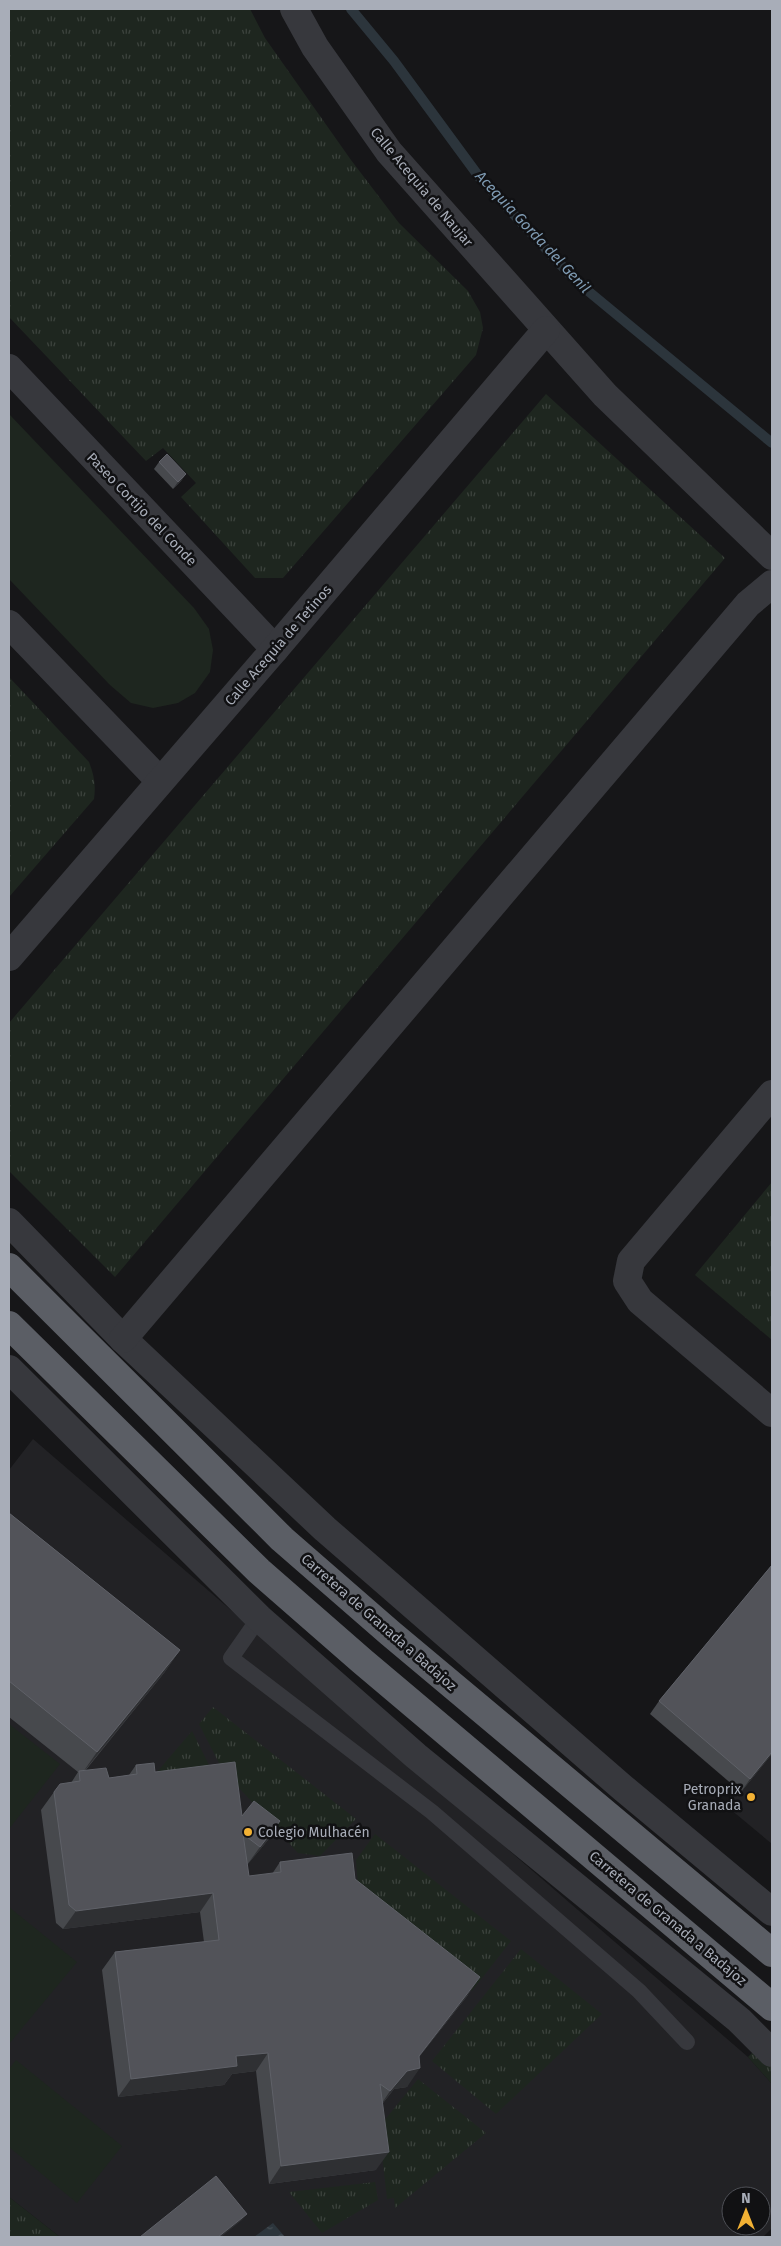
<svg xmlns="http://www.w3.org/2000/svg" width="781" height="2246" viewBox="0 0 781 2246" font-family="'Fira Sans',sans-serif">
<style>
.built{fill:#222225;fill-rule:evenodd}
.grass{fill:url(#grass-tufts)}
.park{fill:#1e261f}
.water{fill:url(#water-ripples)}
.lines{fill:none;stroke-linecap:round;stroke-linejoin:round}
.stream{stroke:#2c353c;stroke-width:10}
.service{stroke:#37383d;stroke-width:16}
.minor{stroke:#37383d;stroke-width:28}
.trunk{stroke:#5b5e65;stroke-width:28}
.wall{fill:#47494d}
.shaded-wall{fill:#2f3033}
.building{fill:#525359;stroke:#5f6168}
.poi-dot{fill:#f2b134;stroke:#111113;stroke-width:2}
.labels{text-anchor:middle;stroke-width:5;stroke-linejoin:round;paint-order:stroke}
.street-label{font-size:14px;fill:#a8adb8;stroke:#111113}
.poi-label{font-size:14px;fill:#a8adb8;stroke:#111113;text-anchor:end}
.water-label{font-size:15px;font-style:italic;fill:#7f9bb3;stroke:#111113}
</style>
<defs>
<pattern id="grass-tufts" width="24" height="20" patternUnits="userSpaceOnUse" patternTransform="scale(1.25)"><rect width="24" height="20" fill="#1e261f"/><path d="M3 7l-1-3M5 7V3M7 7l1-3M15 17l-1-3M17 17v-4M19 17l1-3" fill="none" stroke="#3c433d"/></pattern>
<pattern id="water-ripples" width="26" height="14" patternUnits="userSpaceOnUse" patternTransform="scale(1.25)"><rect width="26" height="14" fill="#2c353c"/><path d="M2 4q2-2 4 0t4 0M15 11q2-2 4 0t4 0" fill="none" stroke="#485056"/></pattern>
</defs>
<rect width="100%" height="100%" fill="#161618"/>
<!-- built -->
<g class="built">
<path d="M33 1439 748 2057 772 2084V2228L763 2237H60L9 2197V1470ZM731 2196H761V2226H731Z"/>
<path d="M772 1746V1844L724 1804Z"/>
</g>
<!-- grass -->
<g class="grass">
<path d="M9 9H250L265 38 351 160 399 223 468 291 480 312 483 328 476 355 283 578H255L181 497 196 483 163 448 146 461 9 317Z"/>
<path d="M546 394 725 558 115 1277 9 1171V1023Z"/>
<path d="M9 677 89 762C94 775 96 785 94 799L9 897Z"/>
<path d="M772 1182V1340L695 1275Z"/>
<path d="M213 1707 356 1819 320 1856 298 1853 222 1769 199 1724Z"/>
<path d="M192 1731 212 1771 151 1779Z"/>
<path d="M375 1834 511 1941 472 1991 359 1900 356 1860Z"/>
<path d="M521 1949 602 2014 496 2114 432 2061Z"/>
<path d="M754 2051 772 2068V2084L748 2057Z"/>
<path d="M418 2079 486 2133 395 2208 394 2198 387 2199 379 2127Z"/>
<path d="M375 2182 378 2200 322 2233 289 2192Z"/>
<path d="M9 2197 60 2237H9Z"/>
</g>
<!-- park -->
<g class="park">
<path d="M9 414 194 608 209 629 213 650 210 672 195 693 178 703 153 708 131 703 110 685 9 579Z"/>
<path d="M9 1724 60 1764 9 1829Z"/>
<path d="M9 1907 77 1962 9 2044Z"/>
<path d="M16 2060 122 2146 77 2203 9 2147V2069Z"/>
</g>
<!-- water -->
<path class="water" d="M273 2223 285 2237H254Z"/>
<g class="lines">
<!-- stream -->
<path class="stream" d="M351 9 394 61 480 178 576 281 772 443"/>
<!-- service -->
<path class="service" d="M259 1618 231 1658 432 1812 639 1991 687 2042"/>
<!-- minor -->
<g class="minor">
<path d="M294 9 315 47 389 152 605 395 772 556"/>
<path d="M9 368 275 649"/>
<path d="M9 624 160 781"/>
<path d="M9 957 275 649 546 330"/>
<path d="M772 1094 631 1261 627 1281 640 1301 772 1413"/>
<path d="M9 1222 123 1339 325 1529 623 1788 772 1912"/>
<path d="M123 1339 748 604 772 584"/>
<path d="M9 1369 259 1618 416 1756 739 2020 772 2053"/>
</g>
<!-- trunk -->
<g class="trunk">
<path d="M9 1267 282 1539 390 1633 772 1953"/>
<path d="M9 1325 259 1571 362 1661 772 2007"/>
</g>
</g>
<!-- wall -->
<g class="wall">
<path d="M159 462 186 474 181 481 173 489 154 469Z"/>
<path d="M9 1513 180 1650 164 1673 85 1771 109 1778 129 1775 136 1765 155 1772 242 1816 280 1821 268 1840 247 1865 249 1876 272 1874 280 1862 355 1879 468 1995 419 2057 407 2087 394 2089 383 2103 376 2170 269 2184 256 2071 232 2074 224 2085 118 2097 102 1970 115 1952 204 1942 200 1912 63 1929 56 1923 41 1810 54 1792 71 1783 78 1772 9 1717Z"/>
<path d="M772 1565V1754L741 1792 650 1714 659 1701Z"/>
</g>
<!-- shaded-wall -->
<g class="shaded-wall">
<path d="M186 474 181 481 173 489 178 482Z"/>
<path d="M180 1650 164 1673 81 1775 97 1752Z"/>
<path d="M772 1752V1754L741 1792 750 1779Z"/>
<path d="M280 1821 268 1840 247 1865 260 1847Z"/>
<path d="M213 1893 200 1912 63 1929 76 1911Z"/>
<path d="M480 1977 468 1995 409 2070 420 2068 407 2087 394 2089 378 2109 390 2091Z"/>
<path d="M268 2053 256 2071 232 2074 224 2085 118 2097 131 2079 236 2056Z"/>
<path d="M389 2152 376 2170 269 2184 281 2166Z"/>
<path d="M247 2214 242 2220 221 2237H218Z"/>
</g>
<!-- building -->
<g class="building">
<path d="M167 454 186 474 178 482 159 462Z"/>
<path d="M9 1513 180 1650 97 1752 9 1681Z"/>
<path d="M772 1565V1752L750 1779 659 1701Z"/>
<path d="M235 1762 242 1816 254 1801 280 1821 260 1847 243 1834 249 1876 281 1872 280 1862 352 1853 355 1879 480 1977 419 2056 420 2068 407 2071 390 2091 380 2084 389 2152 281 2166 268 2053 236 2056 237 2066 131 2079 115 1952 219 1940 213 1893 76 1911 69 1905 54 1792 60 1784 80 1781 79 1771 106 1768 109 1778 137 1774 136 1765 154 1763 155 1772Z"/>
<path d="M216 2176 247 2214 218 2237H140Z"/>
</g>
<!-- markers -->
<g class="poi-dot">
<circle cx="751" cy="1797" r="5"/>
<circle cx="248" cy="1832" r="5"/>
</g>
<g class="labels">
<!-- street labels -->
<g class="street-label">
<text transform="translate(422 187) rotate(50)" y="5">Calle Acequia de Naujar</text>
<text transform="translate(142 509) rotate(46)" y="5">Paseo Cortijo del Conde</text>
<text transform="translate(278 645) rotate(-49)" y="5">Calle Acequia de Tetinos</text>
<text transform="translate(379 1622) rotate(41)" y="5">Carretera de Granada a Badajoz</text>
<text transform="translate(668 1918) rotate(40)" y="5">Carretera de Granada a Badajoz</text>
</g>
<!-- poi labels -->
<g class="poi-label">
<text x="741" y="1794">Petroprix<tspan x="741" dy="16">Granada</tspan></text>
<text x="258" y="1837" text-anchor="start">Colegio Mulhacén</text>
</g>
<!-- water labels -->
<g class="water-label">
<text transform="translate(533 232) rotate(47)" y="5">Acequia Gorda del Genil</text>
</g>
</g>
<!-- border -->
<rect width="781" height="2246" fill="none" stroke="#a8adb8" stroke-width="20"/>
<!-- north arrow -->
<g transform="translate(746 2211)"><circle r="24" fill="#111113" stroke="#4d4f55"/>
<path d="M0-4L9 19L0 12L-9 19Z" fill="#f2b134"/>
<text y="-8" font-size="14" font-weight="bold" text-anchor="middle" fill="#a8adb8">N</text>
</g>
</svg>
